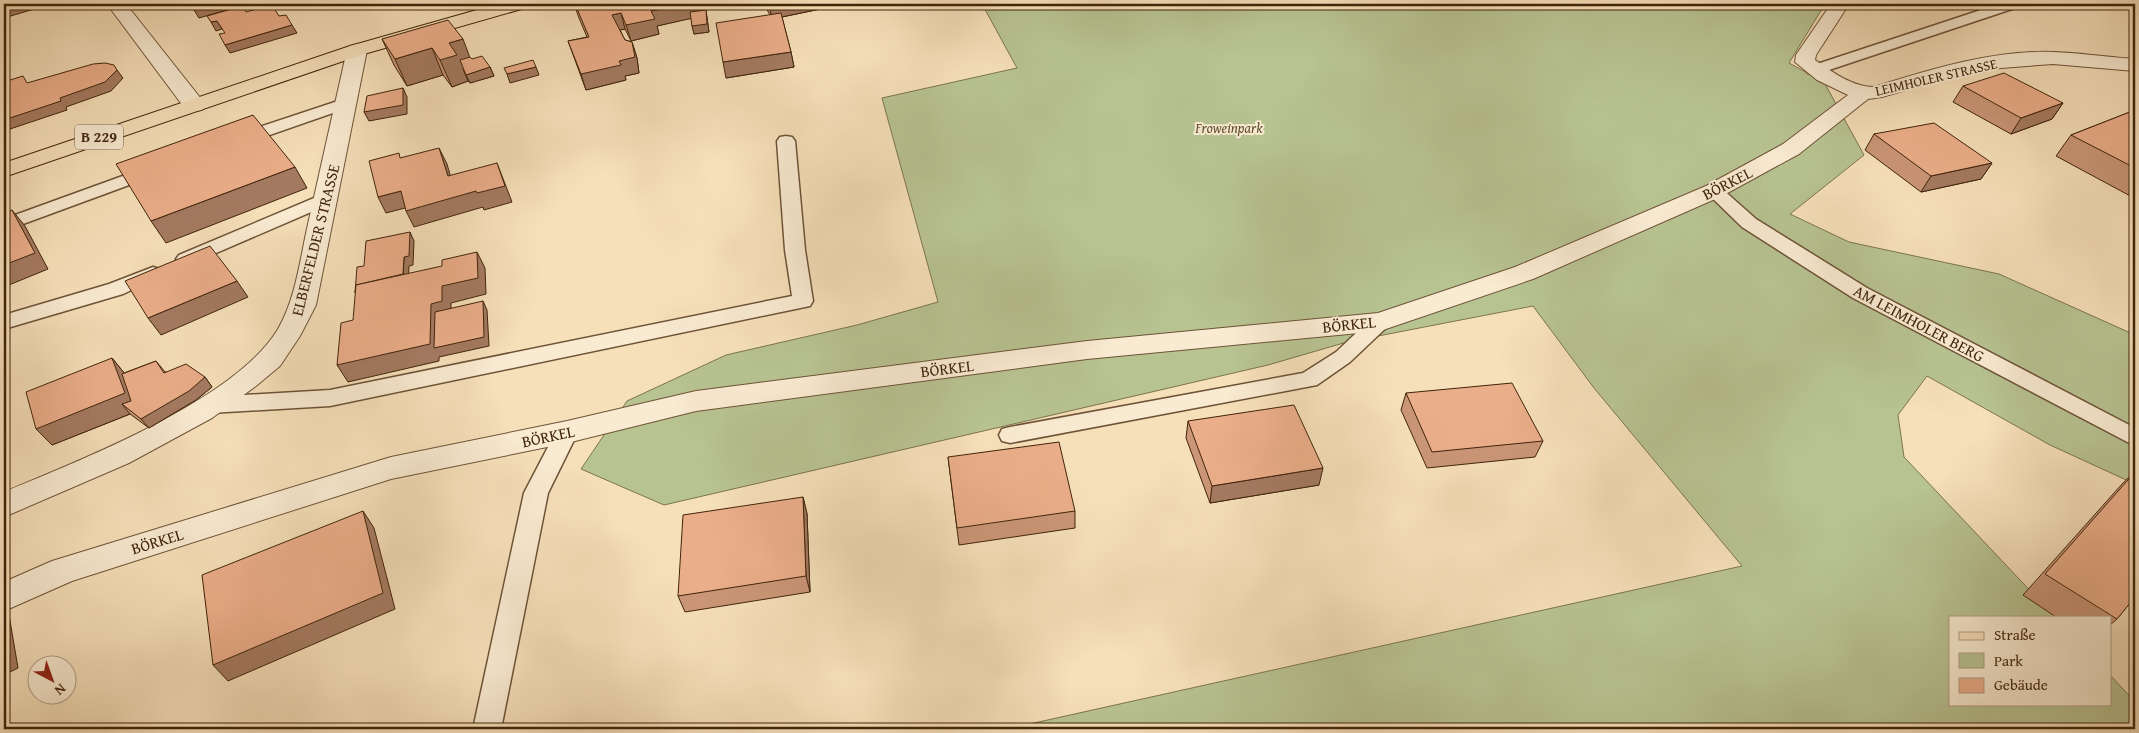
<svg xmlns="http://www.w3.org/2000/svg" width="2139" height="733" viewBox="0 0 2139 733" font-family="'Gentium Book Plus',serif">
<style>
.green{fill:#b8c392;stroke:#7c744e}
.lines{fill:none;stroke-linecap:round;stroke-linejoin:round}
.lane-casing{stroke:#6e5337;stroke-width:3}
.street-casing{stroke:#6e5337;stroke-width:2}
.primary-casing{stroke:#40240b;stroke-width:2}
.lane{fill:#f9ebd2;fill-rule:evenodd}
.street{fill:#f9ebd2;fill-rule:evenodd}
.primary{fill:#f6e0ba;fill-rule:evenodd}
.wall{fill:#ca9677;stroke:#40240b}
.shaded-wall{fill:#a47a61;stroke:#40240b}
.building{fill:#ebae8a;stroke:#40240b}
.labels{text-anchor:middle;stroke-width:4;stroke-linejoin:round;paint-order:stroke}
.far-street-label{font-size:14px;fill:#40240b;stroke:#f9ebd2}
.far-park-label{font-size:14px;font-style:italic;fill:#5e4c2d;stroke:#f9ebd2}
.shield{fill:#f9ebd2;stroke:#786047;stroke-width:1}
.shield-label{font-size:15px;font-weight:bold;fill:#40240b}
.street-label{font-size:16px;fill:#40240b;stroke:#f9ebd2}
</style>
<rect width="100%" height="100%" fill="#f6e0ba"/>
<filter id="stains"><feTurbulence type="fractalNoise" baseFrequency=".004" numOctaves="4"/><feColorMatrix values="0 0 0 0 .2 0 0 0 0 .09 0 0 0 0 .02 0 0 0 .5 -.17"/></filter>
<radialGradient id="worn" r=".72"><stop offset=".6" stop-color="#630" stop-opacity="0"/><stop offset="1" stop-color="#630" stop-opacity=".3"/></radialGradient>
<!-- green -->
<path class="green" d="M982 4H1825L1789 63 1824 82 1864 155 1790 214 1849 242 1999 274 2135 335V484L2050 445 1927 376 1898 415 1904 457 2055 617H1950V704H2110V675L2135 702V729H1007L1742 566 1594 388 1533 306 1347 342 1268 365 664 505 581 469 627 401 726 355 857 325 938 302 882 98 1017 68Z"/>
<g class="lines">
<defs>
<g id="lane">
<path d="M1999 4H2020L2018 7 1820 73H1808L1806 70 1808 67Z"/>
<path d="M347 98 353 100 355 103 353 106 244 144H232L229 140 232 136Z"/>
<path d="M786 136 792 137 795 141 805 250 813 301 810 306 330 406 210 413 202 411 199 405 202 399 210 397 330 390 792 296 785 250 777 141 780 137Z"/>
<path d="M153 165 159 166 162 170 159 174 4 231V219Z"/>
<path d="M1714 186 1720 187 1756 219 1867 288 2135 428V446L1853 298 1742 227 1705 191 1708 187Z"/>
<path d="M326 193 332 195 335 199 332 203 193 263 186 265 179 263 176 259 179 255Z"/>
<path d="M153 267 160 269 163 273 160 277 123 294 4 329V315L109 284Z"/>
<path d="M1380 315 1387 317 1390 322 1387 327 1350 362 1317 385 1010 443 1002 441 999 435 1002 429 1010 427 1303 373 1336 352 1373 317Z"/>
<path d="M567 424 575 426 578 432 548 493 501 729H473L524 493 559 426Z"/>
</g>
<g id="street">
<path d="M107 4H126L202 100 205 105 202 110 194 111 186 110Z"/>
<path d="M1831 4H1849L1816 55 1815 60C1832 72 1853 87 1874 87 1931 69 1993 50 2054 52 2081 53 2108 57 2135 59V71L2053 64 2001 68 1943 79 1882 97 1868 99 1799 154 1722 196 1533 279 1380 331 1087 359 696 411 567 443 391 479 72 581 4 611V582L52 561 391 457 567 421 696 391 1087 341 1378 313 1515 267 1706 186 1783 144 1848 95 1817 80 1795 62 1796 55Z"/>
<path d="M357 44 364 46 367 50 316 305 300 336 280 366 256 386 212 418 129 463 4 517V492C79 461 236 400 278 329 296 298 300 259 308 224 321 166 334 108 347 50L350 46Z"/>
</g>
<path id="primary" d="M498 4H527L525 8 364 54 4 177V163L350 46Z"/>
</defs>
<!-- lane casing -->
<use href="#lane" class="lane-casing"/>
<!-- street casing -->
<use href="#street" class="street-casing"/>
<!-- primary casing -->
<use href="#primary" class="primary-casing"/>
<!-- lane -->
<use href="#lane" class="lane"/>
<!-- street -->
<use href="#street" class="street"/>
<!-- primary -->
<use href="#primary" class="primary"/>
</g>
<!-- wall -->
<g class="wall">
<path d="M574 4H705L709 32 694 34 691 18 657 26 659 34 631 41 625 29 620 30 625 40 632 42 637 58 639 73 625 76 626 80 586 90 568 41 587 37 579 18Z"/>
<path d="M764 4H824L825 8 782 17 791 52 794 67 726 78 770 15Z"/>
<path d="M382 39 470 57 472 59 490 67 494 76 470 83 468 81 452 87 443 75 407 86 394 65Z"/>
<path d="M1963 86 2063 103 2052 119 2011 134 1953 102Z"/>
<path d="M2135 110V197L2134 198 2056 156 2071 135Z"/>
<path d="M1874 134 1992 163 1981 179 1921 192 1865 150Z"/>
<path d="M112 358 124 373 156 361 165 372 205 377 212 387 196 400 149 428 130 414 52 445 36 429Z"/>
<path d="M1406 393 1543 441 1535 457 1427 468 1401 410Z"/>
<path d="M1188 421 1319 485 1210 503 1186 438Z"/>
<path d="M948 457 1075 511V528L959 545Z"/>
<path d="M2135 471V597L2117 619 2110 625V617H2056L2023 595 2122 484Z"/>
<path d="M803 497 807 514 810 592 685 612 678 596Z"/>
</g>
<!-- shaded-wall -->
<g class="shaded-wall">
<path d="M4 4H51L4 18Z"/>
<path d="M216 4H248L199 18 194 10Z"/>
<path d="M685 4H705L709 32 694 34 692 26 693 18 657 26 659 34 631 41 626 25 651 11Z"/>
<path d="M769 4H824L825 8 772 19Z"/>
<path d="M914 4H930L914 7Z"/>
<path d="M621 13 625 29 616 31 612 15Z"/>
<path d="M217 21 222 29 216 31 211 22Z"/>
<path d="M292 25 297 33 230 53 225 45Z"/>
<path d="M463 39 473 66 463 69 468 81 452 87 440 60 449 43Z"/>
<path d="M632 42 637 58 639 73 625 76 626 80 586 90 581 74 619 61Z"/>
<path d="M432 48 443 75 407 86 395 59Z"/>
<path d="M791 52 794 67 726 78 723 62Z"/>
<path d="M490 67 494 76 470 83 466 75Z"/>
<path d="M536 67 539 75 510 83 507 74Z"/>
<path d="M117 70 123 78 111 91 66 107 67 110 4 131V120L60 98Z"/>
<path d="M403 88 407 97V114L369 121 364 112Z"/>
<path d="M2063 103 2052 119 2011 134 2021 118Z"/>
<path d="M439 148 447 164 455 192 448 176Z"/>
<path d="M497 163 512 202 484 210 483 207 414 227 406 211Z"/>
<path d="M1992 163 1981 179 1921 192 1931 176Z"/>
<path d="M295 167 307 188 166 243 151 221Z"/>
<path d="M401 191 409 207 386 213 378 197Z"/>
<path d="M12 210 25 226 48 269 4 287V265Z"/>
<path d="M410 232 414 241 413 265 409 266 408 292 403 283 404 257Z"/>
<path d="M477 252 485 268 486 294 451 303V318L483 301 487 310 489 346 439 357V361L348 382 337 365 431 304 442 286Z"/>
<path d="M237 281 248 297 161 335 148 318Z"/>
<path d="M112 358 126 375 138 410 122 404 130 414 52 445 36 429Z"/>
<path d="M205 377 212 387 196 400 149 428 141 419Z"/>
<path d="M1323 468 1319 485 1210 503 1212 486Z"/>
<path d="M803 497 807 514 810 592 806 576Z"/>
<path d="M363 511 374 528 395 609 228 681 213 665Z"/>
<path d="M4 611 9 615 18 668 4 675Z"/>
</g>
<!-- building -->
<g class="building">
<path d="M190 4H216L194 10Z"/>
<path d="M575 4H685L651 11 655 19 626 25 621 13 612 15 625 40 632 42 635 57 619 61 621 65 581 74 568 41 589 37Z"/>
<path d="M272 5 279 16 286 15 292 25 225 45 219 34 225 33 217 21 211 22 207 16 242 6 246 12Z"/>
<path d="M706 10 707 24 692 26 690 12Z"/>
<path d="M781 13 791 52 723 62 716 23Z"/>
<path d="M448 20 463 39 449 43 457 55 440 60 432 48 395 59 382 39Z"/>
<path d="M482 56 490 67 466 75 460 60 470 57 472 59Z"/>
<path d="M533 60 536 67 507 74 504 68Z"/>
<path d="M105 63 114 65 117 70 105 82 60 98 61 101 4 120V82L23 76 27 83 93 64Z"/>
<path d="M2004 73 2063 103 2021 118 1963 86Z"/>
<path d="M403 88V105L364 112 367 96Z"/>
<path d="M2135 110V168L2071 135Z"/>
<path d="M253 115 295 167 151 221 116 164Z"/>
<path d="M1934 123 1992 163 1931 176 1874 134Z"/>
<path d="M439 148 448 176 497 163 505 186 477 193 476 191 406 211 401 191 378 197 369 161 399 153 400 158Z"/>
<path d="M12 210 35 253 4 265V212Z"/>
<path d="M410 232 409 256 404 257 403 274 356 285 355 293 357 267 364 266 366 241Z"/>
<path d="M210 246 237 281 148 318 125 281Z"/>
<path d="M477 252 478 278 442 286V301L431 304 430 344 337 365 341 323 353 320 356 285 442 266V260Z"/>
<path d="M483 301 484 337 434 348 435 312Z"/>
<path d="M112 358 125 393 36 429 26 392Z"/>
<path d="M156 361 164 373 186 364 205 377 189 391 141 419 122 404 131 401 122 374Z"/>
<path d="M1512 383 1543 441 1432 452 1406 393Z"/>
<path d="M1294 405 1323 468 1212 486 1188 421Z"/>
<path d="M1059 442 1075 511 957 528 948 457Z"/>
<path d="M2135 472V597L2117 619 2045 574Z"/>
<path d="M803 497 806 576 678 596 683 515Z"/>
<path d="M363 511 383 593 213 665 202 575Z"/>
</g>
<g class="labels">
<!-- far-street labels -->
<g class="far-street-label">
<text transform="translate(1936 77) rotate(-13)" y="5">LEIMHOLER STRASSE</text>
</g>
<!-- far-park labels -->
<g class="far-park-label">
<text x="1229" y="133">Froweinpark</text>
</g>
<!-- shield labels -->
<rect class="shield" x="75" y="124.5" width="48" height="25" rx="4"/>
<g class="shield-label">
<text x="99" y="142">B 229</text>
</g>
<!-- street labels -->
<g class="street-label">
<text transform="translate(1727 183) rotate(-27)" y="6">BÖRKEL</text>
<text transform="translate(315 240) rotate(-76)" y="6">ELBERFELDER STRASSE</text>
<text transform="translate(1919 323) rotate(28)" y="6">AM LEIMHOLER BERG</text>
<text transform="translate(1349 324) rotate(-6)" y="6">BÖRKEL</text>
<text transform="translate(947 368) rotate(-7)" y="6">BÖRKEL</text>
<text transform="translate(548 436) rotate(-12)" y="6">BÖRKEL</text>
<text transform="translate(157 541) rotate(-17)" y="6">BÖRKEL</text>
</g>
</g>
<!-- margin -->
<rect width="2139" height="733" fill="none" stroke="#f6e0ba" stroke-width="20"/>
<rect x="5" y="5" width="2129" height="723" fill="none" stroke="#40240b" stroke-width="2.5"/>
<rect x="10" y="10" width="2119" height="713" fill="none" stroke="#40240b"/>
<!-- legend -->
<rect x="1949" y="616" width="162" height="90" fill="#f9ebd2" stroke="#af9b82"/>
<rect x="1959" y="632" width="25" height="8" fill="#f6e0ba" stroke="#af9b82"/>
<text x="1994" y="640" font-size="15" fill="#40240b">Straße</text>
<rect x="1959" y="653" width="25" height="15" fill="#b8c392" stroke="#af9b82"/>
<text x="1994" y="666" font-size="15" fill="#40240b">Park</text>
<rect x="1959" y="678" width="25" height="15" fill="#ebae8a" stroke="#af9b82"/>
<text x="1994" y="690" font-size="15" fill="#40240b">Gebäude</text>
<!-- north arrow -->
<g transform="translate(52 680) rotate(139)"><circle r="24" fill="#f9ebd2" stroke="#af9b82"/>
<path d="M0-4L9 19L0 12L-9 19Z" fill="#8f2418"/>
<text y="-8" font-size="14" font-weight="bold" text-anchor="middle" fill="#40240b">N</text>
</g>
<rect width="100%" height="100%" filter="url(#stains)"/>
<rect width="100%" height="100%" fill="url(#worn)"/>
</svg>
